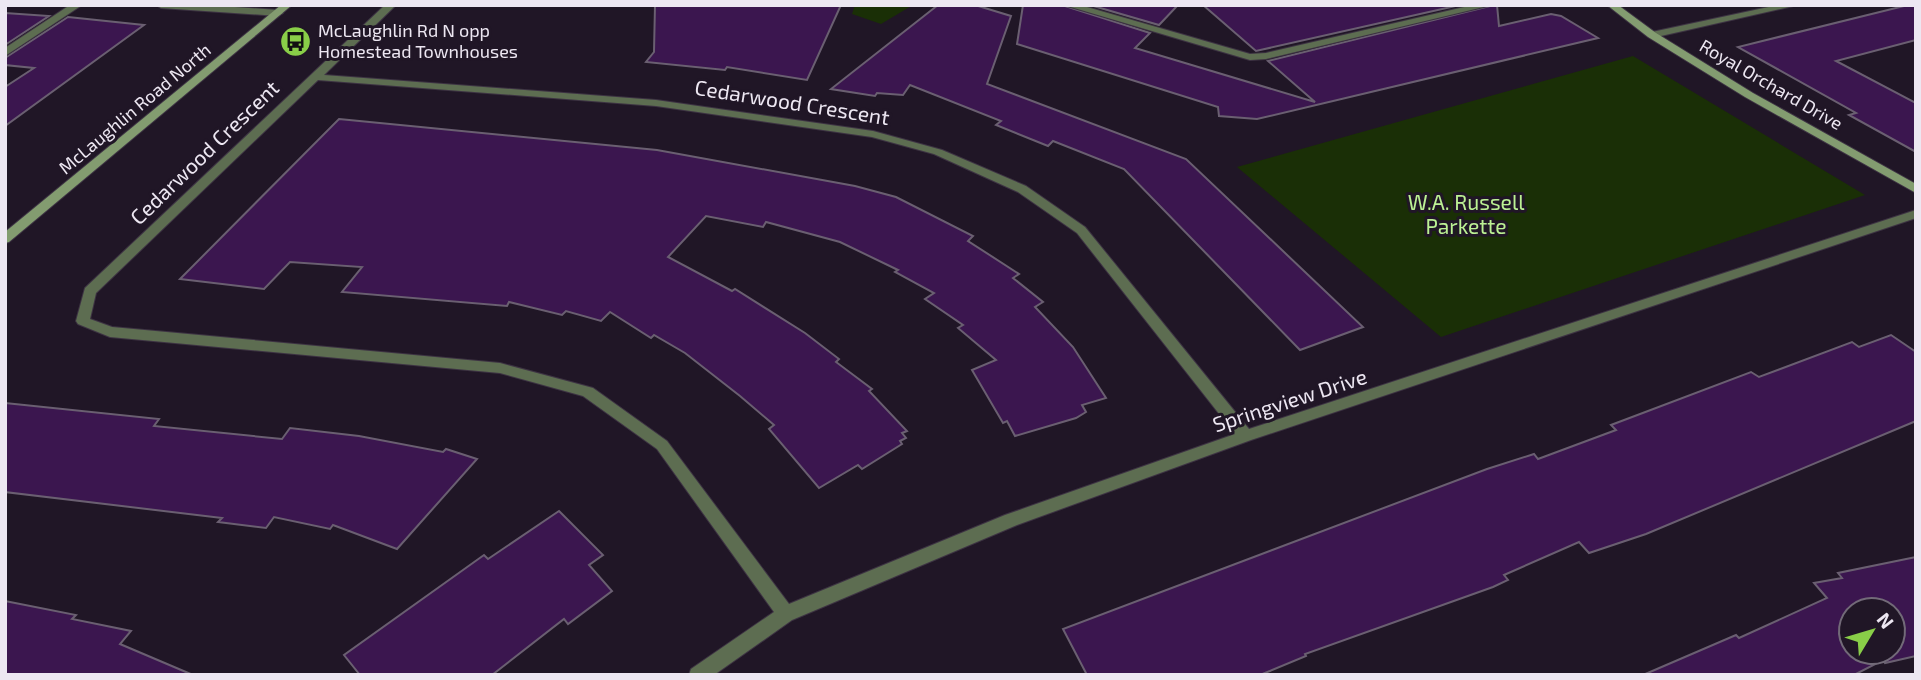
<svg xmlns="http://www.w3.org/2000/svg" width="1921" height="680" viewBox="0 0 1921 680" font-family="'Exo 2',sans-serif">
<style>
.green{fill:#1a2f06}
.building{fill:#3b164f;stroke:#6a5f71;stroke-width:2;fill-rule:evenodd}
.lines{fill:none;stroke-linecap:round;stroke-linejoin:round}
.lane-casing{stroke:#3d3343;stroke-width:2}
.street-casing{stroke:#3d3343;stroke-width:2}
.secondary-casing{stroke:#3d3343;stroke-width:2}
.lane{fill:#5d6d51;fill-rule:evenodd}
.street{fill:#5d6d51;fill-rule:evenodd}
.secondary{fill:#839c70;fill-rule:evenodd}
.labels{text-anchor:middle;stroke-width:6;stroke-linejoin:round;paint-order:stroke}
.far-poi-label{font-size:18px;fill:#ede7f2;stroke:#201626;text-anchor:start}
.far-street-label{font-size:18px;fill:#ede7f2;stroke:#201626}
.street-label{font-size:21px;fill:#ede7f2;stroke:#201626}
.park-label{font-size:21px;fill:#bcf194;stroke:#201626}
</style>
<rect width="100%" height="100%" fill="#201626"/>
<!-- green -->
<g class="green">
<path d="M855 5H913L881 24 852 14Z"/>
<path d="M1633 56 1865 195 1441 337 1237 167Z"/>
</g>
<!-- building -->
<g class="building">
<path d="M655 5H841L807 80 727 67 725 70 646 62 654 52Z"/>
<path d="M938 5H975L1011 16 987 84 1186 159 1363 327 1300 350 1124 169 1053 141 1048 146 996 125 1001 121 910 85 903 95 877 93 875 96 831 89Z"/>
<path d="M1023 5H1062L1150 33 1135 48 1315 102 1268 61 1494 5H1497L1499 26 1551 14 1561 16 1598 38 1257 119 1219 116 1218 107 1017 44Z"/>
<path d="M1090 5H1178L1159 25Z"/>
<path d="M1203 5H1460L1256 51Z"/>
<path d="M1908 5H1916V40L1836 61 1916 103V152L1849 115 1856 113 1738 47Z"/>
<path d="M5 13 49 16 5 45Z"/>
<path d="M68 17 144 25 5 126V87L34 68 5 65V58Z"/>
<path d="M339 119 657 150 855 186 896 197 973 236 968 241 1019 274 1013 278 1043 302 1035 307 1073 347 1106 398 1082 405 1086 412 1076 418 1015 436 1007 421 1003 423 972 370 996 360 958 328 963 325 925 299 934 293 895 272 898 270 840 242 766 222 763 227 706 216 668 257 732 291 735 289 805 333 839 359 836 362 872 389 869 391 907 431 902 433 906 438 900 441 902 444 862 469 858 465 819 488 769 429 774 425 740 396 685 353 654 335 651 338 610 312 601 321 566 311 562 315 509 302 507 306 342 292 362 267 290 262 264 289 180 279Z"/>
<path d="M1891 335 1916 352V421L1646 534 1589 553 1579 542 1504 575 1508 580 1493 587 1305 654 1306 656 1260 675H1087L1063 629 1487 469 1534 454 1538 459 1616 430 1611 425 1751 372 1759 377 1852 342 1859 347Z"/>
<path d="M5 403 159 419 154 426 282 439 290 428 359 436 443 452 446 449 477 459 397 549 333 525 330 529 274 517 266 528 218 522 222 518 5 492Z"/>
<path d="M559 511 603 555 589 565 612 591 568 624 564 619 492 675H360L344 655 484 555 488 559Z"/>
<path d="M1916 557V656L1885 663 1883 660 1854 675H1643L1736 635 1739 638 1827 598 1814 583 1842 578 1838 573ZM1851 610H1893V652H1851Z"/>
<path d="M5 601 76 615 72 619 131 631 120 644 193 675H5Z"/>
</g>
<g class="lines">
<defs>
<g id="lane">
<path d="M70 5H82L5 56V48Z"/>
<path d="M156 5H207L278 10 283 13 278 16 161 8Z"/>
</g>
<g id="street">
<path d="M385 5H396L324 75 656 100 873 131 942 150 1026 186 1085 227 1249 429 1916 210V218L1251 440 1017 525 792 620 714 675H689L691 669 774 612 657 449 583 396 500 373 110 337 78 324 76 321 85 288ZM318 80 656 106 872 137 934 154 1018 192 1077 233 1235 434 1005 515 789 604 667 441 593 388 500 363 112 327 90 319 96 293Z"/>
<path d="M1064 5H1080L1250 54 1266 53 1473 5H1492L1266 59 1250 60Z"/>
<path d="M1778 5H1798L1652 38 1647 35 1652 32Z"/>
</g>
<g id="secondary">
<path d="M281 5H292L9 242 5 243V232Z"/>
<path d="M1607 5H1618L1656 33 1753 93 1916 184V193L1745 97 1648 37Z"/>
</g>
</defs>
<!-- lane casing -->
<use href="#lane" class="lane-casing"/>
<!-- street casing -->
<use href="#street" class="street-casing"/>
<!-- secondary casing -->
<use href="#secondary" class="secondary-casing"/>
<!-- lane -->
<use href="#lane" class="lane"/>
<!-- street -->
<use href="#street" class="street"/>
<!-- secondary -->
<use href="#secondary" class="secondary"/>
</g>
<!-- icons -->
<defs>
<symbol id="bus-disc" viewBox="-11 -11 22 22"><circle r="9.5" fill="#89ce48" stroke="#201626"/><path d="M-5-6H5V4H4V6H2V4H-2V6H-4V4H-5ZM-3.5-4V0h7V-4ZM-3.5 1.2v1.5H-2V1.2ZM2 1.2v1.5H3.5V1.2Z" fill="#111"/></symbol>
</defs>
<g fill-rule="evenodd">
<use href="#bus-disc" x="278" y="24" width="35" height="35"/>
</g>
<g class="labels">
<!-- far-poi labels -->
<g class="far-poi-label">
<text x="318" y="37">McLaughlin Rd N opp<tspan x="318" dy="21">Homestead Townhouses</tspan></text>
</g>
<!-- far-street labels -->
<g class="far-street-label">
<text transform="translate(1771 85) rotate(30)" y="6">Royal Orchard Drive</text>
<text transform="translate(135 109) rotate(-40)" y="6">McLaughlin Road North</text>
</g>
<!-- street labels -->
<g class="street-label">
<text transform="translate(792 103) rotate(9)" y="7">Cedarwood Crescent</text>
<text transform="translate(205 153) rotate(-44)" y="7">Cedarwood Crescent</text>
<text transform="translate(1290 401) rotate(-18)" y="7">Springview Drive</text>
</g>
<!-- park labels -->
<g class="park-label">
<text x="1466" y="210">W.A. Russell<tspan x="1466" dy="24">Parkette</tspan></text>
</g>
</g>
<!-- border -->
<rect width="1921" height="680" fill="none" stroke="#ede7f2" stroke-width="14"/>
<!-- north arrow -->
<g transform="translate(1872 631) rotate(52)"><circle r="33" fill="#201626" stroke="#726a78" stroke-width="2"/>
<path d="M0-5L12 26L0 18L-12 26Z" fill="#89ce48"/>
<text y="-10" font-size="19" font-weight="bold" text-anchor="middle" fill="#ede7f2">N</text>
</g>
</svg>
